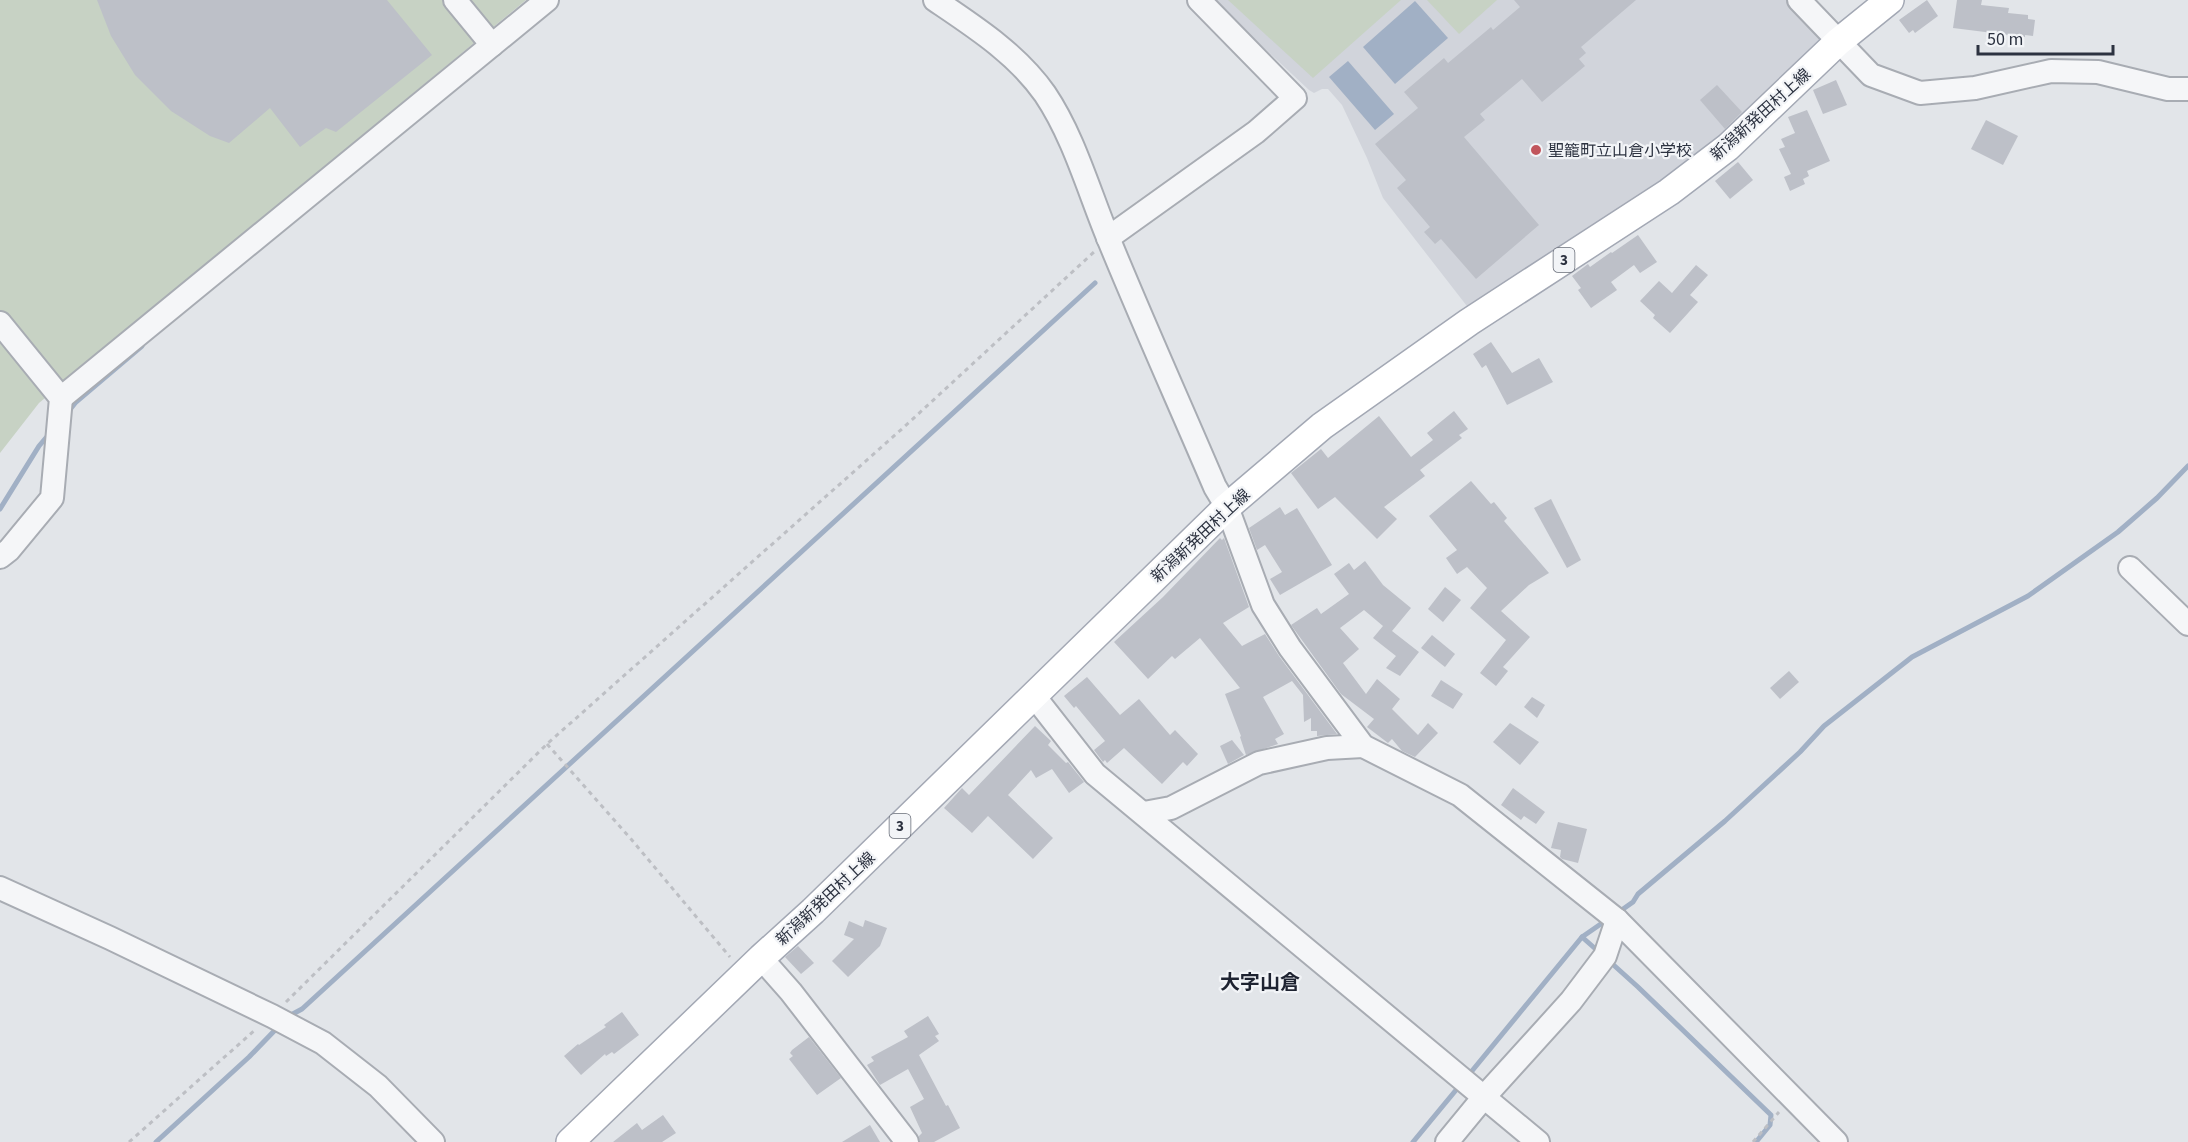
<svg xmlns="http://www.w3.org/2000/svg" width="2188" height="1142" viewBox="0 0 2188 1142" font-family="'Source Sans 3','Noto Sans JP',sans-serif">
<style>
.built{fill:#d1d4db}
.green{fill:#c7d2c4}
.water{fill:#a1b0c5}
.lines{fill:none;stroke-linecap:round;stroke-linejoin:round}
.stream{stroke:#a1b0c5;stroke-width:5}
.building{fill:#bdc0c8}
.minor-casing{stroke:#a8acb3;stroke-width:26}
.major-casing{stroke:#a3a8b4;stroke-width:30}
.path{stroke:#bdbfc4;stroke-width:3;stroke-dasharray:4.5 4.5;stroke-linecap:butt}
.minor{stroke:#f5f6f8;stroke-width:22}
.major{stroke:#fff;stroke-width:27}
.poi-dot{fill:#c1555c;stroke:#f2f4f7;stroke-width:2}
.labels{text-anchor:middle;stroke-width:4.5;stroke-linejoin:round;paint-order:stroke}
.shield{fill:#f2f4f7;stroke:#676c77;stroke-width:1.5}
.shield-label{font-size:15px;font-weight:bold;fill:#2c3240}
.street-label{font-size:16px;fill:#2c3240;stroke:#f2f4f7}
.poi-label{font-size:16px;fill:#2c3240;stroke:#f2f4f7;text-anchor:start}
.quarter-label{font-size:20px;font-weight:bold;fill:#1e2331;stroke:#f2f4f7}
</style>
<rect width="100%" height="100%" fill="#e2e5e9"/>
<!-- built -->
<path class="built" d="M1213 0H1786L1824 41 1720 143 1470 310 1383 198 1367 158 1342 105 1328 89H1322L1314 93 1309 90Z"/>
<!-- green -->
<g class="green">
<path d="M0 0H526L39 403 0 453Z"/>
<path d="M1228 0H1401L1313 78Z"/>
<path d="M1427 0H1497L1459 34Z"/>
</g>
<!-- water -->
<g class="water">
<path d="M1415 1 1448 38 1395 84 1363 47Z"/>
<path d="M1348 61 1394 114 1375 130 1329 77Z"/>
</g>
<g class="lines">
<!-- stream -->
<g class="stream">
<path d="M68 412 76 402 142 346"/>
<path d="M0 509 39 446 50 433"/>
<path d="M1616 914 1633 902 1638 894 1725 821 1800 752 1824 726 1912 657 2028 596 2118 532 2157 498 2188 466"/>
<path d="M1582 937 1599 952"/>
<path d="M1608 960 1638 987 1771 1115 1770 1125 1756 1142"/>
<path d="M289 1016 302 1009 1095 283"/>
<path d="M1467 1077 1582 937 1608 919"/>
<path d="M156 1142 249 1057 278 1027"/>
<path d="M1413 1142 1461 1084"/>
</g>
</g>
<!-- building -->
<g class="building">
<path d="M97 0H387L432 55 336 132 326 128 300 147 270 108 229 143 210 136 171 111 135 75 111 36Z"/>
<path d="M1514 0H1636L1581 47 1586 53 1579 59 1585 66 1542 102 1522 79 1480 114 1485 120 1464 137 1539 225 1476 279 1441 239 1435 244 1424 232 1430 227 1397 188 1406 180 1375 144 1418 108 1404 92 1444 58 1448 63 1491 27 1493 30 1520 7Z"/>
<path d="M1927 0 1938 16 1915 33 1913 30 1909 33 1899 20Z"/>
<path d="M1957 0H1982L1981 5 2009 8 2008 13 2028 15V19L2035 20 2033 36 2025 35V37L1953 28Z"/>
<path d="M1836 80 1847 105 1823 114 1813 90Z"/>
<path d="M1717 85 1742 112 1725 129 1700 100Z"/>
<path d="M1807 110 1830 161 1807 171 1809 176 1803 179 1805 184 1790 191 1784 177 1791 174 1779 149 1785 147 1781 139 1795 133 1788 117Z"/>
<path d="M1986 120 2018 136 2003 165 1971 149Z"/>
<path d="M1738 162 1753 180 1730 199 1715 181Z"/>
<path d="M1638 235 1657 262 1640 273 1634 265 1611 282 1617 290 1591 308 1578 290 1581 288 1572 276 1588 264 1590 267 1611 252 1612 253Z"/>
<path d="M1696 265 1708 275 1690 295 1698 302 1670 333 1653 318 1655 315 1640 301 1659 281 1672 293Z"/>
<path d="M1491 342 1512 373 1539 358 1553 382 1507 405 1486 365 1482 368 1473 354Z"/>
<path d="M1454 411 1468 429 1459 435 1462 438 1420 470 1425 476 1384 507 1397 519 1377 539 1335 497 1318 509 1291 473 1321 449 1328 458 1379 416 1411 457 1433 440 1427 433Z"/>
<path d="M1471 481 1491 504 1494 502 1507 518 1504 521 1549 573 1529 585 1501 611 1530 637 1503 667 1508 671 1496 686 1480 673 1506 640 1470 608 1487 588 1467 567 1457 574 1446 558 1457 550 1429 516Z"/>
<path d="M1551 499 1581 560 1567 568 1534 508Z"/>
<path d="M1280 507 1285 515 1297 508 1332 565 1280 595 1270 579 1282 572 1265 545 1257 550 1249 528Z"/>
<path d="M1220 538 1222 540 1224 538 1249 607 1223 623 1242 646 1265 634 1279 656 1337 734 1317 736V731H1311V718L1304 722 1303 695 1292 681 1263 697 1284 734 1275 739 1278 744 1246 755 1240 737 1241 736 1225 694 1240 688 1200 638 1175 659 1172 656 1148 679 1114 642 1163 597Z"/>
<path d="M1365 561 1383 585 1411 608 1392 631 1419 652 1400 676 1386 668 1396 656 1373 638 1383 626 1364 610 1340 628 1359 649 1343 663 1366 694 1377 679 1400 699 1392 709 1418 735 1428 723 1438 733 1415 757 1402 751 1392 739 1388 743 1367 727 1374 719 1341 694 1291 625 1317 608 1321 614 1349 594 1334 574 1349 563 1354 570Z"/>
<path d="M1445 587 1461 600 1443 622 1428 609Z"/>
<path d="M1432 635 1455 654 1445 667 1421 648Z"/>
<path d="M1789 671 1799 682 1780 699 1770 688Z"/>
<path d="M1087 677 1120 715 1139 699 1170 735 1175 730 1198 754 1187 766 1183 762 1162 784 1124 748 1107 763 1105 760 1103 762 1094 750 1105 741 1076 706 1074 708 1064 696Z"/>
<path d="M1441 680 1463 694 1453 709 1431 696Z"/>
<path d="M1532 697 1545 705 1537 718 1524 707Z"/>
<path d="M1510 723 1539 742 1520 765 1493 742Z"/>
<path d="M1035 726 1051 741 1048 745 1066 763 1068 762 1084 782 1069 793 1052 769 1036 778 1031 770 1008 795 1053 838 1033 859 988 816 972 833 944 808 962 788 969 795Z"/>
<path d="M1232 740 1244 755 1228 764 1220 746Z"/>
<path d="M1513 788 1545 812 1536 824 1524 816 1521 820 1501 805Z"/>
<path d="M1558 822 1587 829 1578 863 1562 859 1560 857 1561 850 1551 848Z"/>
<path d="M865 920 887 928 880 946 848 977 832 961 854 939 844 935 849 921 863 927Z"/>
<path d="M798 946 814 963 801 974 785 957Z"/>
<path d="M622 1012 639 1035 614 1054 612 1052 606 1056 605 1054 581 1075 564 1056 578 1044 579 1045 606 1027 604 1025Z"/>
<path d="M928 1016 939 1034 935 1036 939 1041 919 1055 946 1106 948 1105 960 1128 934 1142H920L919 1136 922 1133 910 1107 924 1099 908 1069 880 1085 867 1065 874 1061 871 1057 908 1037 904 1031Z"/>
<path d="M809 1037 841 1078 817 1095 789 1059 793 1056 790 1053 792 1050Z"/>
<path d="M663 1115 676 1133 662 1142H613L637 1123 642 1130Z"/>
<path d="M870 1125 880 1142H842Z"/>
</g>
<g class="lines">
<defs>
<g id="minor">
<path d="M455 0 492 45"/>
<path d="M935 0C975 27 1017 54 1045 94 1074 137 1089 192 1109 240 1143 323 1180 405 1215 487L1227 507 1263 605 1290 648 1363 746 1460 795 1617 920 1836 1142"/>
<path d="M1799 0 1871 75 1920 93 1975 88 2051 71 2098 72 2168 89H2188"/>
<path d="M1108 238 1256 132 1295 98 1199 0"/>
<path d="M0 323 61 398 52 498 9 550 0 557"/>
<path d="M61 398 547 0"/>
<path d="M2130 568 2188 624"/>
<path d="M1034 696 1095 774 1538 1142"/>
<path d="M1144 813 1171 808 1259 763 1327 748 1363 746"/>
<path d="M0 888 110 938 272 1016 323 1043 378 1086 433 1142"/>
<path d="M761 958 791 992 907 1142"/>
<path d="M1447 1142 1484 1097 1571 1001 1605 956 1617 920"/>
</g>
<path id="major" d="M570 1142 761 958 813 911 1227 507 1322 426 1469 322 1669 192 1728 147 1838 42 1890 0"/>
</defs>
<!-- minor casing -->
<use href="#minor" class="minor-casing"/>
<!-- major casing -->
<use href="#major" class="major-casing"/>
<!-- path -->
<g class="path">
<path d="M547 744 631 839 730 957"/>
<path d="M286 1002 547 744 903 428 1094 252"/>
<path d="M129 1142 256 1029"/>
<path d="M1753 1142 1779 1112"/>
</g>
<!-- minor -->
<use href="#minor" class="minor"/>
<!-- major -->
<use href="#major" class="major"/>
</g>
<!-- markers -->
<circle class="poi-dot" cx="1536" cy="150" r="6"/>
<g class="labels">
<!-- shield labels -->
<g class="shield">
<rect x="1553.5" y="248" width="21" height="24" rx="4.5"/>
<rect x="889.5" y="814" width="21" height="24" rx="4.5"/>
</g>
<g class="shield-label">
<text x="1564" y="265">3</text>
<text x="900" y="831">3</text>
</g>
<!-- street labels -->
<g class="street-label">
<text transform="translate(1760 114) rotate(-42)" y="6">新潟新発田村上線</text>
<text transform="translate(1200 535) rotate(-43)" y="6">新潟新発田村上線</text>
<text transform="translate(825 898) rotate(-43)" y="6">新潟新発田村上線</text>
</g>
<!-- poi labels -->
<g class="poi-label">
<text x="1548" y="156">聖籠町立山倉小学校</text>
</g>
<!-- quarter labels -->
<g class="quarter-label">
<text x="1260" y="989">大字山倉</text>
</g>
</g>
<!-- scale -->
<path d="M1978 45v9h135v-9" fill="none" stroke="#2c3240" stroke-width="3"/>
<text x="1987" y="45" font-size="18" fill="#2c3240" stroke="#f2f4f7" stroke-width="4.5" paint-order="stroke">50 m</text>
</svg>
